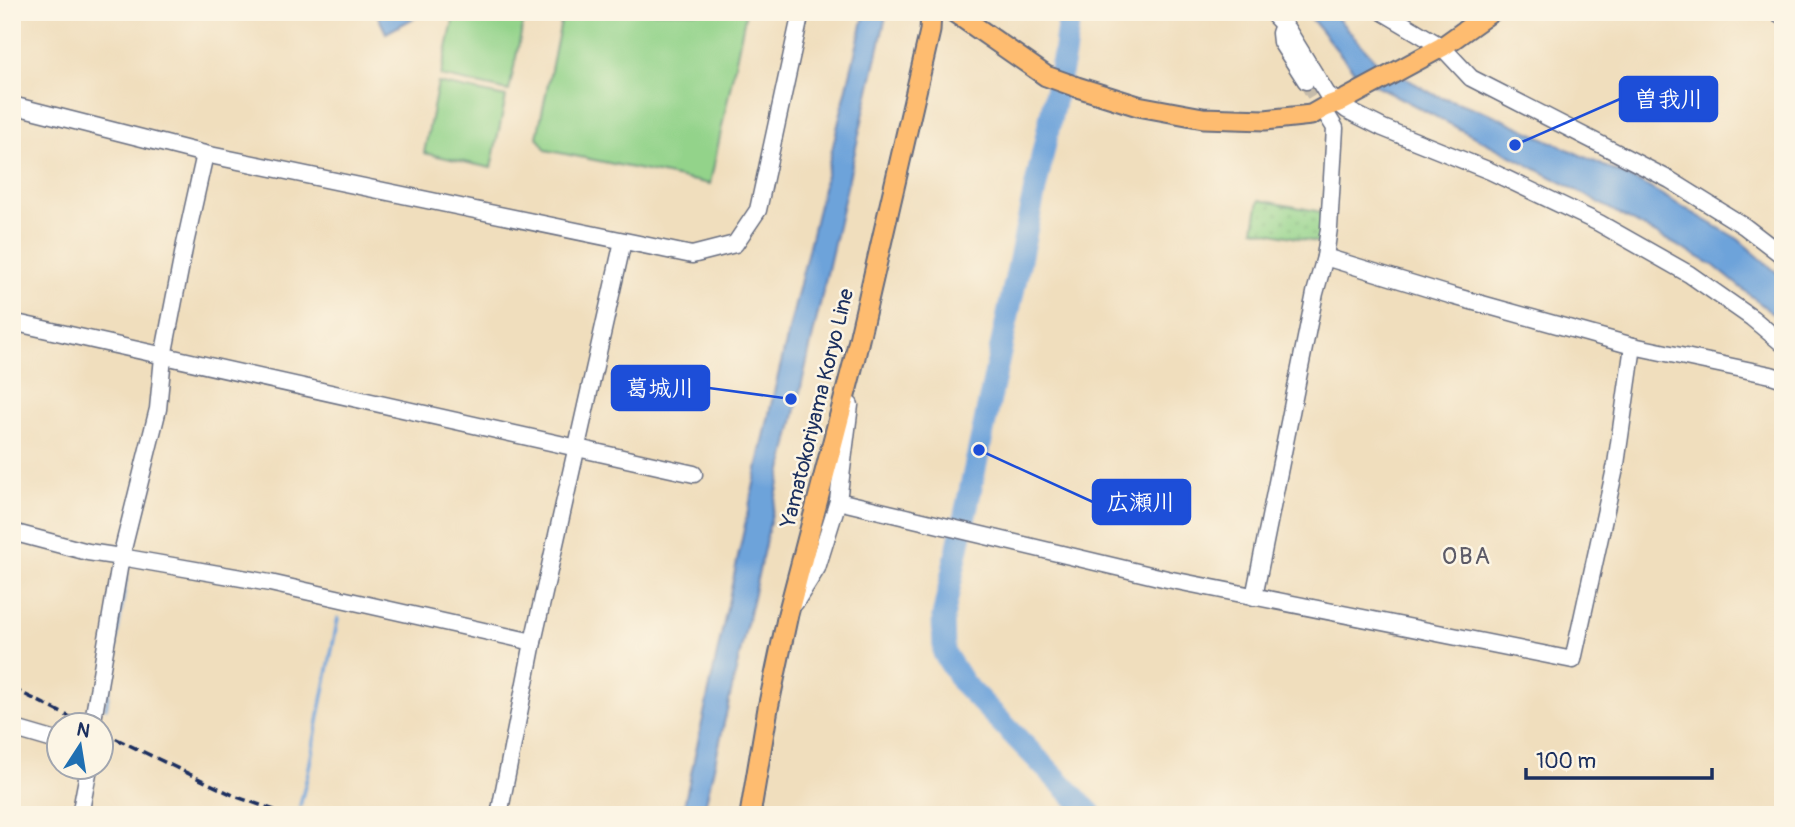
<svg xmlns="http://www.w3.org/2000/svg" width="1795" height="827" viewBox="0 0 1795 827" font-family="Pangolin,'Klee One',sans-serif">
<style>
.grass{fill:url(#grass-dots);stroke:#578174;stroke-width:2}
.garden{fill:#93d38a;stroke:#578174;stroke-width:2}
.water{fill:#6da3da;stroke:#44699c;stroke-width:2}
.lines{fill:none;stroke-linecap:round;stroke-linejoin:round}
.stream{stroke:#6da3da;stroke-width:3.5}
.river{stroke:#6da3da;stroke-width:23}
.minor-tunnel{stroke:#c5bbaa;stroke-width:16;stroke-dasharray:16 8;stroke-linecap:butt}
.minor-casing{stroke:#666c7f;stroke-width:19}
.major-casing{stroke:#666c7f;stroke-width:23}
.minor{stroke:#fff;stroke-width:16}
.major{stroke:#febc70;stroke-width:19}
.rail{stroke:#1b2f5e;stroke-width:3.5;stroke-dasharray:10 5;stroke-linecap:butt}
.labels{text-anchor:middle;stroke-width:5;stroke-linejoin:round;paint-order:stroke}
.street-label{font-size:21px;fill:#1b2f5e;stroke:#fcf5e5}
.quarter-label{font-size:24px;letter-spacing:2px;fill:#5d5b67;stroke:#fcf5e5}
.leader{fill:none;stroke:#1d4ed8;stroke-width:2.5}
.callout-dot{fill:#1d4ed8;stroke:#fcf5e5;stroke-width:2.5}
.callout{fill:#1d4ed8;stroke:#1d4ed8;stroke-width:2.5}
.callout-label{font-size:23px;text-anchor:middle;font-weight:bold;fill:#fff}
</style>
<defs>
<pattern id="grass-dots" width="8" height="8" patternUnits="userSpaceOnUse" patternTransform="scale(1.75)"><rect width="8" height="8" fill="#93d38a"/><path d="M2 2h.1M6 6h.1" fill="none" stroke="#7eb57a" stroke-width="1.8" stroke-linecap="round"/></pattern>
</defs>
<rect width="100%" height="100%" fill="#fcf5e5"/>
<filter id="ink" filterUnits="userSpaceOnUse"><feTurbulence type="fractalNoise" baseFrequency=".0143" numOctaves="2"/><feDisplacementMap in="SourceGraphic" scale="14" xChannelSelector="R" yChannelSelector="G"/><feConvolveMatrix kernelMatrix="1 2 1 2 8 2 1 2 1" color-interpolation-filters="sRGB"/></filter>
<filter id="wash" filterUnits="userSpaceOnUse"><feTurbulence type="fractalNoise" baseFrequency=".00686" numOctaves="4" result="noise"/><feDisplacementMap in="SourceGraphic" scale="28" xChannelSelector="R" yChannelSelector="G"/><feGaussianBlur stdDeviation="1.57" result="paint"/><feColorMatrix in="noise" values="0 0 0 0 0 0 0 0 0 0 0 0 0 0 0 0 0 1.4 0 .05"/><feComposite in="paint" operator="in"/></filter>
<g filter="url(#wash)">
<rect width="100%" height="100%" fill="#f0debd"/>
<!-- grass -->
<path class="grass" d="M1259 200 1322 212 1321 243 1254 229Z"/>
<!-- garden -->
<g class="garden">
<path d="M455 12H492L524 19 509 91 441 76Z"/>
<path d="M563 12H746L710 184 546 150 537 137Z"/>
<path d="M438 83 506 97 491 168 424 153Z"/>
</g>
<!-- water -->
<g class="water">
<path d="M376 12H425L386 33Z"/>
<path d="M865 12H887L703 815H682L771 405Z"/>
<path d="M1306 12H1332L1375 60 1433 94 1491 114 1643 184 1738 239 1783 278V322L1713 265 1561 182 1358 76Z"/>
</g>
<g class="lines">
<!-- stream -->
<g class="stream">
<path d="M106 708 127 572"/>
<path d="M300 806 308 773 338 618"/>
</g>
<!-- river -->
<path class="river" d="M1070 12 1064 55 943 617 944 653 963 683 1092 815"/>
</g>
</g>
<g filter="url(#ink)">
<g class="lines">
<!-- minor-tunnel -->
<path class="minor-tunnel" d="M1306 81 1325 112"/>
<defs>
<g id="minor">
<path d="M1271 12 1287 29 1327 94 1347 110 1383 128 1490 171 1599 223 1689 274 1752 318 1783 344"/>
<path d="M1383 12 1442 47 1471 78 1670 180 1744 226 1783 256"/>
<path d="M1776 12 1783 16"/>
<path d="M1283 25 1280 33 1281 42 1306 81"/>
<path d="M12 105 205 154 692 255 735 244 758 210 801 12"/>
<path d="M1325 257 1453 296 1633 346 1771 375 1783 379"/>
<path d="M12 322 694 474"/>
<path d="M838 501 1167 579 1573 660 1616 464 1633 346"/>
<path d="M12 532 88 552 121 557 158 409 163 357 185 244 205 154"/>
<path d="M1254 597 1315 293 1325 257 1329 228 1335 128 1325 112"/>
<path d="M795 603 817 568 838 501 850 405"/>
<path d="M92 726 121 557 270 583 533 642"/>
<path d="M12 728 60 742"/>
<path d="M80 815 89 768"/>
<path d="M499 815 533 642 623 241"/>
</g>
<g id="major">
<path d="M954 12 1046 76 1077 87 1138 106 1203 118 1265 120 1311 115 1325 107 1344 100 1442 47 1491 12"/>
<path d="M750 815 768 708 788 614 855 357 930 31 931 12"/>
</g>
</defs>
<!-- minor casing -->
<use href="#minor" class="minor-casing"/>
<!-- major casing -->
<use href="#major" class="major-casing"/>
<!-- minor -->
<use href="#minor" class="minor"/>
<!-- major -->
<use href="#major" class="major"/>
<!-- rail -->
<g class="rail">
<path d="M12 688 88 726"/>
<path d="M102 732 237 797 289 815"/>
</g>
</g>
</g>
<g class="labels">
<!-- street labels -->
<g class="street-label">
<text transform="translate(817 408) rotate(-76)" y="7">Yamatokoriyama Koryo Line</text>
</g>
<!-- quarter labels -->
<g class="quarter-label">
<text x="1467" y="564">OBA</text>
</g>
</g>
<!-- callouts -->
<path class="leader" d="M1515 145L1620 99M791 399L709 388M979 450L1093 502"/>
<g class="callout-dot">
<circle cx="1515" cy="145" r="7"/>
<circle cx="791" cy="399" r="7"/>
<circle cx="979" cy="450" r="7"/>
</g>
<g class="callout">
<rect x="1620" y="77" width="97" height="44" rx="7"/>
<rect x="612" y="366" width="97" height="44" rx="7"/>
<rect x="1093" y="480" width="97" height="44" rx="7"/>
</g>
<g class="callout-label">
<text x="1669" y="107">曽我川</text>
<text x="660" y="396">葛城川</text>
<text x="1141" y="510">広瀬川</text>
</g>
<!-- margin -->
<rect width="1795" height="827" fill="none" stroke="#fcf5e5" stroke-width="42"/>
<!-- north arrow -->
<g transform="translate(80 746) rotate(12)"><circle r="33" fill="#fcf5e5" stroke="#a2a6af" stroke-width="2"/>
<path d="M0-5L12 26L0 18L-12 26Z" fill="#1f6fb2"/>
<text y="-10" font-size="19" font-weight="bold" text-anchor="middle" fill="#1b2f5e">N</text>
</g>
<!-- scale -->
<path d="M1526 768v10h186v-10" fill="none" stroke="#1b2f5e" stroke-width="3.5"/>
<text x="1536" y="768" font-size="21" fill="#1b2f5e" stroke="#fcf5e5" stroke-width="5" paint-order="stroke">100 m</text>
</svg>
